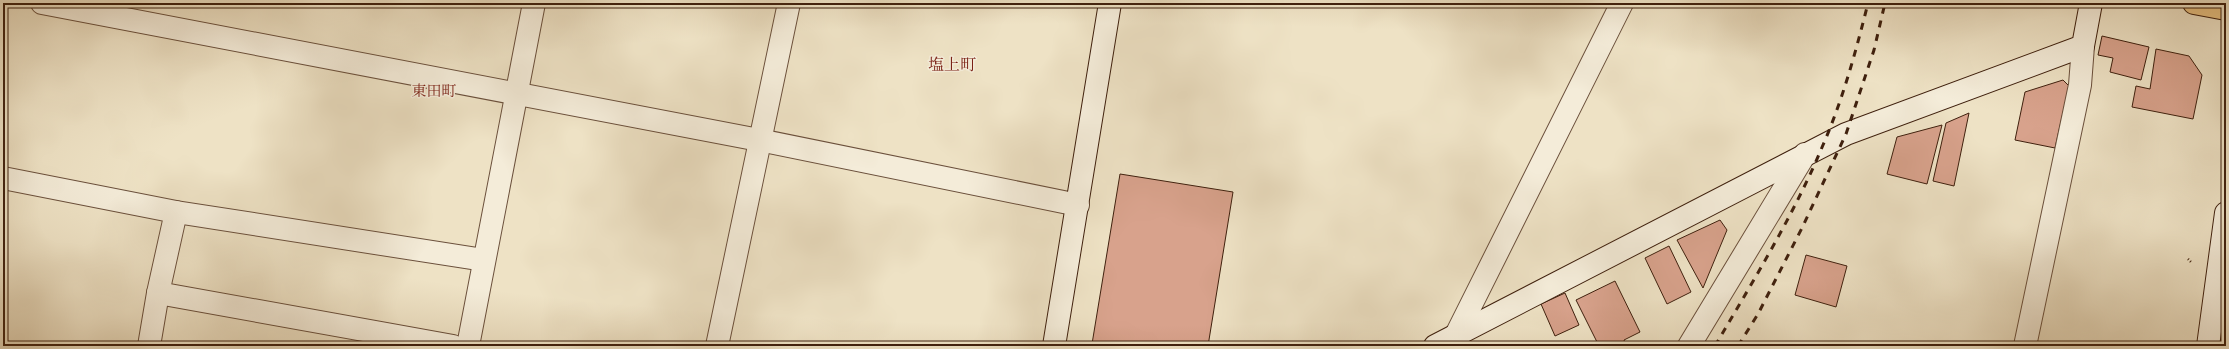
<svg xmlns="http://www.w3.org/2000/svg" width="2229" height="349" viewBox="0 0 2229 349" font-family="'Gentium Book Plus','Noto Serif JP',serif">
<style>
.building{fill:#d8a28c;stroke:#3f200e}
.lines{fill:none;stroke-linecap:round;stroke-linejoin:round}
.street-casing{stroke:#6b503c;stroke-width:24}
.secondary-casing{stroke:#3f200e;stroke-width:24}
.primary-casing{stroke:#3f200e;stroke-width:24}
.path{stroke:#3f200e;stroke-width:2.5;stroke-dasharray:1 2;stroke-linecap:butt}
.street{stroke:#f4ecd9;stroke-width:22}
.secondary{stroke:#f4ecd9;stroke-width:22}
.primary{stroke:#e7c182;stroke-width:22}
.rail{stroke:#3f200e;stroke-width:3;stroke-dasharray:7 7;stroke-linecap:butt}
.labels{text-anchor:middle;stroke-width:3;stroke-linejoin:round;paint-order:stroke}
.neighbourhood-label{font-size:15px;fill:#7a1f14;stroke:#f4ecd9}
.quarter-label{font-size:16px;fill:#7a1f14;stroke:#f4ecd9}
</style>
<rect width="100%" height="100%" fill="#eee2c5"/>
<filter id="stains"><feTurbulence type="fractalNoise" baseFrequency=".005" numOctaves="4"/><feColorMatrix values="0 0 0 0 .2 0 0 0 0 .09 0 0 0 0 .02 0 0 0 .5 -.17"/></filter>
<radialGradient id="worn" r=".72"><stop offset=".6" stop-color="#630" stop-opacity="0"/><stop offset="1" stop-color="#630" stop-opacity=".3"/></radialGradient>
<!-- building -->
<g class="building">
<path d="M2102 36 2149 47 2141 80 2110 72 2113 58 2098 55Z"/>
<path d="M2156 49 2189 56 2202 75 2193 119 2132 107 2136 86 2150 89Z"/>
<path d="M2063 80 2069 86 2055 148 2015 140 2025 92Z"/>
<path d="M1969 113 1954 186 1933 181 1946 123Z"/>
<path d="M1942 125 1927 184 1887 174 1897 137Z"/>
<path d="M1120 174 1233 192 1208 346H1104L1092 344Z"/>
<path d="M1720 220 1727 230 1703 288 1677 240Z"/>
<path d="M1669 246 1691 292 1667 304 1645 258Z"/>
<path d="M1806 255 1847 266 1836 307 1795 295Z"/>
<path d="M1615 281 1640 332 1624 340 1626 346H1599L1576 300Z"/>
<path d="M1565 293 1579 325 1555 336 1541 304Z"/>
</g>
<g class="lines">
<defs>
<g id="street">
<path d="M42 3 759 140 1078 205"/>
<path d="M3 178 176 212 484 260"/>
<path d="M158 293 453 346"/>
<path d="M1452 343 1622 3"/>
<path d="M149 346 158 293 176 212"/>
<path d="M468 346 534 3"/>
<path d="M717 346 789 3"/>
<path d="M1689 346 1805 154"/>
<path d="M2025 346 2080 85 2083 46"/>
</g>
<g id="secondary">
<path d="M1054 346 1110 3"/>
<path d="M1435 346 1846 134 2083 46 2091 3"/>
<path d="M2208 346 2226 213"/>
</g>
<path id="primary" d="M2194 3 2226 9"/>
</defs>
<!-- street casing -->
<use href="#street" class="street-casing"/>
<!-- secondary casing -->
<use href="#secondary" class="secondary-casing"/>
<!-- primary casing -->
<use href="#primary" class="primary-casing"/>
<!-- path -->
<path class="path" d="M2188 259 2192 263"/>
<!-- street -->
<use href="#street" class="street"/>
<!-- secondary -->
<use href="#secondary" class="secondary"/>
<!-- primary -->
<use href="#primary" class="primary"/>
<!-- rail -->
<g class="rail">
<path d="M1715 346C1753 281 1794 215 1823 145 1843 99 1856 51 1868 3"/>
<path d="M1738 346 1758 314 1802 228 1846 134 1874 50 1885 3"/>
</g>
</g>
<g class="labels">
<!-- neighbourhood labels -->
<g class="neighbourhood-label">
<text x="434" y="96">東田町</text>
</g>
<!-- quarter labels -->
<g class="quarter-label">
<text x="952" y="70">塩上町</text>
</g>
</g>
<!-- margin -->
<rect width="2229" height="349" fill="none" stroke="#eee2c5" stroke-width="16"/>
<rect x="4" y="4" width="2221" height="341" fill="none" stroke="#3f200e" stroke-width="2"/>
<rect x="8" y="8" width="2213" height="333" fill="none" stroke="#3f200e"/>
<rect width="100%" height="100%" filter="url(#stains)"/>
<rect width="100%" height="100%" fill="url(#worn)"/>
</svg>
